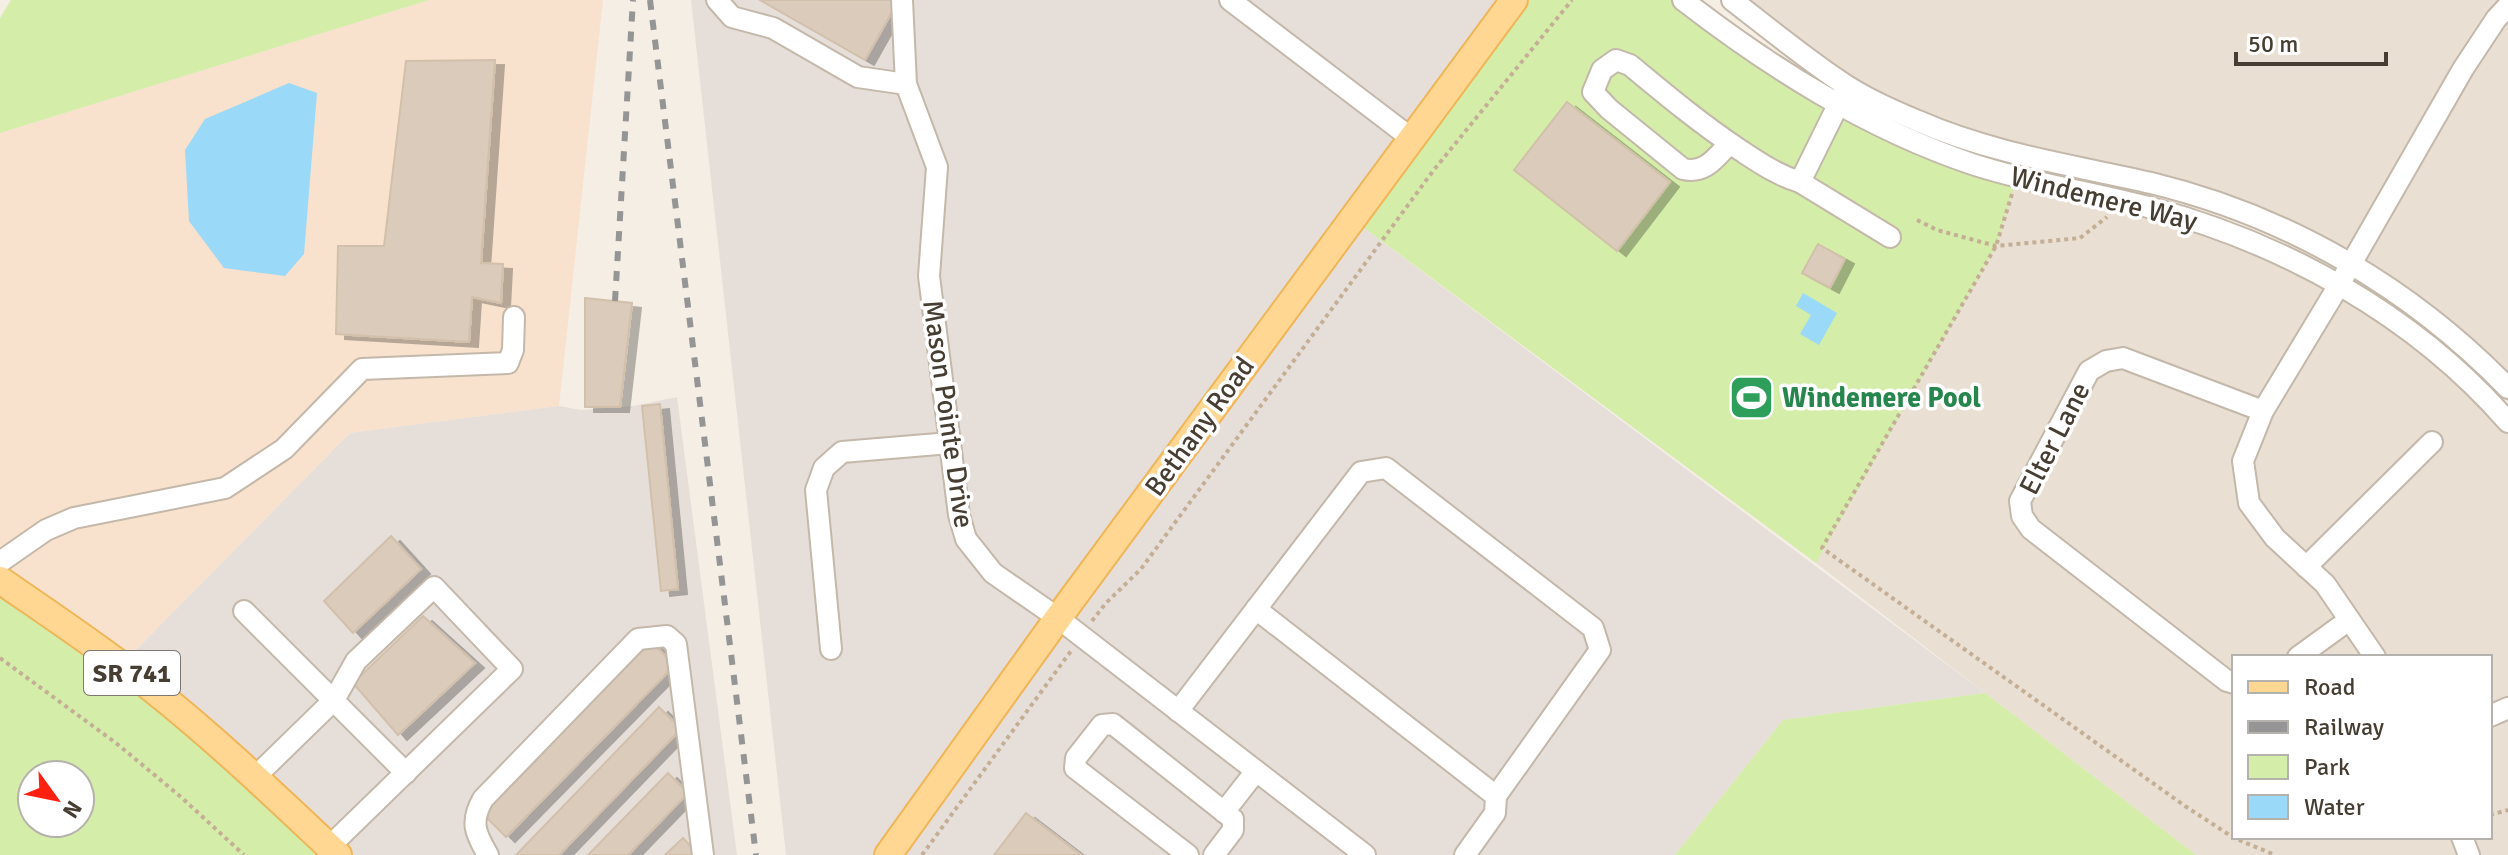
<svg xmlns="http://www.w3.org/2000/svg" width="2508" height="855" viewBox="0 0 2508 855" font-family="Signika,sans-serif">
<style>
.residential{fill:#e9dfd2;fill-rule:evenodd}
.commercial{fill:#f8e2cd}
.industrial{fill:#e6dfd9}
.green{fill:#d4eda8;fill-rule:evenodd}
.water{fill:#9ad9f7}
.building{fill:#dacbbb;stroke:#d2c0ab;stroke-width:2;filter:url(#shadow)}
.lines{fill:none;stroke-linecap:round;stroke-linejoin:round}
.minor-casing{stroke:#c3b8a9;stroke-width:24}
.major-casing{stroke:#efb557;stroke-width:30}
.path{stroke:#c4af96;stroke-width:4;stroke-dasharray:4 4;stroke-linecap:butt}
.minor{stroke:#fff;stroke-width:20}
.major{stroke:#ffd792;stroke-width:26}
.rail{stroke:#959595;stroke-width:6;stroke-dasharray:10 10;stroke-linecap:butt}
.labels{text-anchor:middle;stroke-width:7;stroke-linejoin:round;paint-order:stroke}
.shield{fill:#fff;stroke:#7e7870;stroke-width:2}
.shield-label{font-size:26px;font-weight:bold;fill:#473e33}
.street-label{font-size:28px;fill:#473e33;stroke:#fff}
.leisure-label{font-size:28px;font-weight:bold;fill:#27864d;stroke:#fff;text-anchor:start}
</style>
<defs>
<filter id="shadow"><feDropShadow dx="9" dy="5" stdDeviation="0" flood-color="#0004"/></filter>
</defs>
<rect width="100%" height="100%" fill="#f4eee4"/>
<!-- residential -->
<g class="residential">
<path d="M1732 0H2508V388L2458 340 2267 221 1920 122Z"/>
<path d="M2017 177 2147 207 2339 285 2508 422V855H2196L1816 563ZM2234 657H2490V837H2234Z"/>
</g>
<!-- commercial -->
<path class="commercial" d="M429 0H603L559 406 350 433 121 665 0 585V133Z"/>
<!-- industrial -->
<g class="industrial">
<path d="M691 0H1514L1352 219 1985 693 1783 720 1675 855H786Z"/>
<path d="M677 397 737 855H335L121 665 350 433 559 406 581 410 633 406Z"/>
</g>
<!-- green -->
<g class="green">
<path d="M11 0H429L0 133V18Z"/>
<path d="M1514 0H1683L1836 103 2017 177 1996 246 1816 563 1352 219Z"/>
<path d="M0 592 121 665 335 855H0ZM32 775H80V823H32Z"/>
<path d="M1985 693 2196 855H1675L1783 720Z"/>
</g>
<!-- water -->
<g class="water">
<path d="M289 83 317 93 304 254 285 276 224 268 189 221 185 150 205 119Z"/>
<path d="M1803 293 1837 313 1819 345 1800 334 1811 315 1796 306Z"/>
</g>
<!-- building -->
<g class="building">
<path d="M760 0H892L897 3 865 60Z"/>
<path d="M495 60 481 263 503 264 501 303 472 297 469 342 336 334 338 246H384L406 61Z"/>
<path d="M1567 102 1670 182 1617 251 1514 170Z"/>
<path d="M1818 244 1845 259 1830 288 1802 273Z"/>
<path d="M585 298 632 303 620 407H585Z"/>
<path d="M660 404 678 589 661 591 642 406Z"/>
<path d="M391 536 421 569 353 633 324 601Z"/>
<path d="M423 616 475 663 398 735 353 683Z"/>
<path d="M651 642 675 665 506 837 482 813Z"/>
<path d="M659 707 681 729 559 855H516Z"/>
<path d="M668 773 688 793 628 855H588Z"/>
<path d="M1026 813 1081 855H994Z"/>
<path d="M683 838 699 855H665Z"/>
</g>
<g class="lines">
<defs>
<g id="minor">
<path d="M717 0 732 17 773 28 858 77 906 84"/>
<path d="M902 0 906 84 937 167 929 276 959 515 966 539 993 573 1058 618 1365 855"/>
<path d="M1230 0 1411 138"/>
<path d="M1683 0C1771 68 1866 128 1972 164 2030 183 2090 192 2148 207 2284 243 2415 315 2508 422"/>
<path d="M1732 0C1767 27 1801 55 1838 80 1862 97 1891 110 1918 121 1993 154 2073 165 2151 183 2288 216 2411 288 2508 388"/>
<path d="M1730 143C1715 158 1706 174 1683 169L1609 109 1593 92 1602 70 1616 60 1630 65C1666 95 1701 124 1740 150 1760 163 1777 175 1800 182L1844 93"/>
<path d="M1800 182 1890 237"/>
<path d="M0 562 46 530 74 518 225 488 284 449 362 369 508 363 513 350 514 317"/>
<path d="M2306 567 2432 442"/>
<path d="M1256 609 1496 796"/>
<path d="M244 611 406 773"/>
<path d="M831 649 816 490 824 468 842 452 950 443"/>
<path d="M2298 657 2349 620"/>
<path d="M2375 657 2325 584 2275 538 2249 503 2243 461 2263 411 2339 285 2463 69 2496 19 2508 6"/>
<path d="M2234 683 2227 681 2031 529 2022 516 2020 501 2089 371 2106 361 2123 358 2263 411"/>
<path d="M1178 711 1361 472 1386 468 1593 628 1600 650 1496 796 1495 813 1465 855"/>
<path d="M2490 716 2508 708"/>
<path d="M255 777 334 700 356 661 434 587 512 669 329 847"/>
<path d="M1224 812 1256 771"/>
<path d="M2462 837 2469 855"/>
<path d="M488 855C475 833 470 822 483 799L638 639 667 636 676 644 703 855"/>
<path d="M1188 855 1075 768 1076 758 1102 725 1113 724 1233 819V830L1214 855"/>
</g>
<g id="major">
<path d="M0 580C52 616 105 651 155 691 219 742 278 799 338 855"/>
<path d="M888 855 1058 618 1514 0"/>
</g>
</defs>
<!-- minor casing -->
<use href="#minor" class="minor-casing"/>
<!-- major casing -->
<use href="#major" class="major-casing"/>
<!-- path -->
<g class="path">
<path d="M2012 194 1996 246 1822 548 2185 806 2234 838 2275 855"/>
<path d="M1917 220 1937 230 1996 246 2080 238 2107 217"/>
<path d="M1092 621 1106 603 1141 569 1433 171 1572 0"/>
<path d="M0 658 116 743 181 797 244 855"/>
<path d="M2490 815 2508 810"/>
<path d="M922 855 1071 651"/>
</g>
<!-- minor -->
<use href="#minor" class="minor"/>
<!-- major -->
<use href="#major" class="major"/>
<!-- rail -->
<g class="rail">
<path d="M650 0 756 855"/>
<path d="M615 301 633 0"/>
</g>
</g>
<!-- icons -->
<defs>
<symbol id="stadium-square" viewBox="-11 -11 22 22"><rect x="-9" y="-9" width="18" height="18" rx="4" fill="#2e9e5b" stroke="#fff"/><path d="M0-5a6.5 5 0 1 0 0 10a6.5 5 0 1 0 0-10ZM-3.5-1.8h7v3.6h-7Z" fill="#fff"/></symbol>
</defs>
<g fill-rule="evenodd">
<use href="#stadium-square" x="1726" y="372" width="51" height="51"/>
</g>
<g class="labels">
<!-- shield labels -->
<rect class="shield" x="84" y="651" width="96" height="44" rx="6"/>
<g class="shield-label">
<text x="132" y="682">SR 741</text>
</g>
<!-- street labels -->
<g class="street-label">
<text transform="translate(2104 198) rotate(14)" y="10">Windemere Way</text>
<text transform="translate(949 414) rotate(82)" y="10">Mason Pointe Drive</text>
<text transform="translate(1199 426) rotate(-54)" y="10">Bethany Road</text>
<text transform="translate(2054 438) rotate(-63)" y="10">Elter Lane</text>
</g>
<!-- leisure labels -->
<g class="leisure-label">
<text x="1782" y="407">Windemere Pool</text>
</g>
</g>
<!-- legend -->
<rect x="2232" y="655" width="260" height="184" fill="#ffffff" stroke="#b5b2ad" stroke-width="2"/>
<rect x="2248" y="681" width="40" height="12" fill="#ffd792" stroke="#b5b2ad" stroke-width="2"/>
<text x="2304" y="695" font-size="24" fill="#473e33">Road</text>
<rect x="2248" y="721" width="40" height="12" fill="#959595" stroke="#b5b2ad" stroke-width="2"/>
<text x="2304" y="735" font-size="24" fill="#473e33">Railway</text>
<rect x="2248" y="755" width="40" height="24" fill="#d4eda8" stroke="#b5b2ad" stroke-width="2"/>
<text x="2304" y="775" font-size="24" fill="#473e33">Park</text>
<rect x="2248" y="795" width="40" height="24" fill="#9ad9f7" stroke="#b5b2ad" stroke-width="2"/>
<text x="2304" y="815" font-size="24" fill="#473e33">Water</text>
<!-- north arrow -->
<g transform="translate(56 799) rotate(123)"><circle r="38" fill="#ffffff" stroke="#b5b2ad" stroke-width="2"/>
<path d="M0-6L14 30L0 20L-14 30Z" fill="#ff2010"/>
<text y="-12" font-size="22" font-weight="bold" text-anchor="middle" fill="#473e33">N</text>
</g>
<!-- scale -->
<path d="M2236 52v12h150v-12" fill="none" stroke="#473e33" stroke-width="4"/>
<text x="2248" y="52" font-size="24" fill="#473e33" stroke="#ffffff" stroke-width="6" paint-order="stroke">50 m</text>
</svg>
